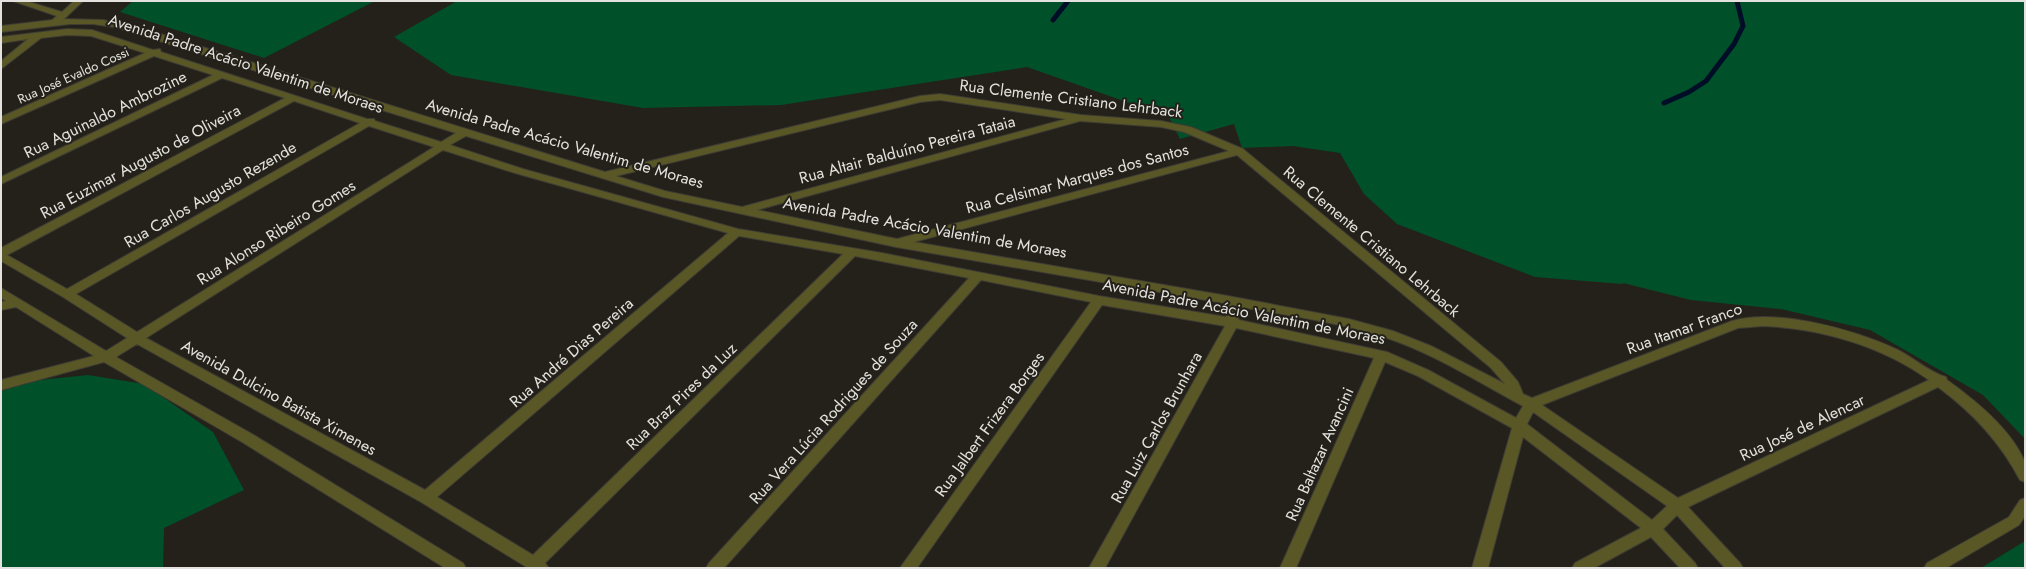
<svg xmlns="http://www.w3.org/2000/svg" width="2026" height="569" viewBox="0 0 2026 569" font-family="Jost,sans-serif">
<style>
.green{fill:#00502a}
.lines{fill:none;stroke-linecap:round;stroke-linejoin:round}
.stream{stroke:#000d26;stroke-width:5}
.minor-casing{stroke:#3f3c35;stroke-width:2}
.minor{fill:#595725;fill-rule:evenodd}
.labels{text-anchor:middle;stroke-width:4;stroke-linejoin:round;paint-order:stroke}
.far-street-label{font-size:13px;fill:#e4e2de;stroke:#24211a}
.street-label{font-size:16px;fill:#e4e2de;stroke:#24211a}
</style>
<rect width="100%" height="100%" fill="#24211a"/>
<!-- green -->
<g class="green">
<path d="M133 1H375L264 58 120 12Z"/>
<path d="M457 1H2025V439L1983 395 1870 330 1781 309 1691 300 1623 283 1622 284 1535 277 1397 224 1364 194 1340 153 1293 146 1242 148 1234 124 1180 139 1169 117 1027 67 781 105 643 108 451 75 394 37Z"/>
<path d="M88 375 144 384 213 432 244 490 164 528 163 568H1V384Z"/>
<path d="M2025 541V568H1981Z"/>
</g>
<g class="lines">
<!-- stream -->
<g class="stream">
<path d="M1053 20 1068 1"/>
<path d="M1664 103 1689 92 1706 81 1734 44 1743 26 1737 1"/>
</g>
<defs>
<g id="minor">
<path d="M13 1H26L62 12 74 1H83L64 19 103 20 138 27 605 172 920 96 940 94 1081 115 1161 121 1191 127 1243 149 1501 362 1518 382 1523 394 1532 398 1732 321C1777 308 1856 330 1898 350 1914 358 1929 372 1946 377L1947 380C1975 400 2010 428 2024 460 2026 466 2025 475 2025 482L2020 480C2000 442 1973 413 1938 387L1688 507 1740 563 1743 568H1725L1677 515 1663 529 1695 563 1698 568H1680L1651 537 1594 568H1572L1575 563 1641 528 1523 437 1488 568H1472L1512 428 1418 376 1385 362 1296 568H1280L1374 358 1236 328 1105 568H1089L1225 326 1102 305 917 568H900L1091 302 981 280 724 568H706L709 563 969 278 855 256 545 563 549 568H528L421 502 137 344 116 357 252 434 463 563 466 568H445L242 442 104 362 1 390V380L94 356 16 307 1 310V302L6 301 1 298V288L106 351 127 338 63 297 1 261V248L285 98 222 78 1 184V177L213 75 154 56 1 124V117L145 53 91 36 67 35 41 38 1 69V61L28 39 1 43V37L67 29 92 30 153 50 160 49 161 52 367 119H374L375 121 441 142 456 133 114 27 93 24H70L1 32V26L52 20 57 16ZM940 100 1066 119 742 207 665 191 616 176 920 102ZM294 101 360 123 67 289 7 255ZM1080 121 1161 127 1184 132 1229 151 897 239 757 210ZM369 126 434 147 137 332 76 294ZM466 136 663 197 896 247 1223 303 1226 317 1099 296 882 253 738 229 523 169 450 145ZM443 150 515 173 728 233 425 490 146 338ZM1237 155 1491 368 1505 384 1431 346 1393 331 1349 319 1228 296 914 242ZM739 236 843 254 533 555 437 497ZM1235 306C1285 315 1336 322 1384 337 1433 353 1478 382 1523 406L1516 418 1428 370 1387 352 1239 320ZM1763 326C1820 328 1882 346 1929 380L1678 498 1542 405 1738 328ZM1533 412 1667 506 1652 520 1527 424Z"/>
<path d="M2025 498V516L2019 525 1946 568H1924L1927 563 2009 517 2020 500Z"/>
</g>
</defs>
<!-- minor casing -->
<use href="#minor" class="minor-casing"/>
<!-- minor -->
<use href="#minor" class="minor"/>
</g>
<g class="labels">
<!-- far-street labels -->
<g class="far-street-label">
<text transform="translate(73 75) rotate(-24)" y="5">Rua José Evaldo Cossi</text>
</g>
<!-- street labels -->
<g class="street-label">
<text transform="translate(246 63) rotate(18)" y="6">Avenida Padre Acácio Valentim de Moraes</text>
<text transform="translate(1071 98) rotate(7)" y="6">Rua Clemente Cristiano Lehrback</text>
<text transform="translate(105 114) rotate(-26)" y="6">Rua Aguinaldo Ambrozine</text>
<text transform="translate(565 143) rotate(16)" y="6">Avenida Padre Acácio Valentim de Moraes</text>
<text transform="translate(907 149) rotate(-15)" y="6">Rua Altair Balduíno Pereira Tataia</text>
<text transform="translate(140 161) rotate(-28)" y="6">Rua Euzimar Augusto de Oliveira</text>
<text transform="translate(1077 178) rotate(-15)" y="6">Rua Celsimar Marques dos Santos</text>
<text transform="translate(210 194) rotate(-30)" y="6">Rua Carlos Augusto Rezende</text>
<text transform="translate(925 227) rotate(10)" y="6">Avenida Padre Acácio Valentim de Moraes</text>
<text transform="translate(276 232) rotate(-32)" y="6">Rua Alonso Ribeiro Gomes</text>
<text transform="translate(1372 241) rotate(40)" y="6">Rua Clemente Cristiano Lehrback</text>
<text transform="translate(1244 311) rotate(11)" y="6">Avenida Padre Acácio Valentim de Moraes</text>
<text transform="translate(1684 328) rotate(-20)" y="6">Rua Itamar Franco</text>
<text transform="translate(571 352) rotate(-41)" y="6">Rua André Dias Pereira</text>
<text transform="translate(681 396) rotate(-44)" y="6">Rua Braz Pires da Luz</text>
<text transform="translate(279 397) rotate(29)" y="6">Avenida Dulcino Batista Ximenes</text>
<text transform="translate(833 411) rotate(-48)" y="6">Rua Vera Lúcia Rodrigues de Souza</text>
<text transform="translate(989 424) rotate(-54)" y="6">Rua Jalbert Frizera Borges</text>
<text transform="translate(1156 427) rotate(-61)" y="6">Rua Luiz Carlos Brunhara</text>
<text transform="translate(1802 427) rotate(-25)" y="6">Rua José de Alencar</text>
<text transform="translate(1319 454) rotate(-66)" y="6">Rua Baltazar Avancini</text>
</g>
</g>
<!-- border -->
<rect width="2026" height="569" fill="none" stroke="#e4e2de" stroke-width="4"/>
</svg>
